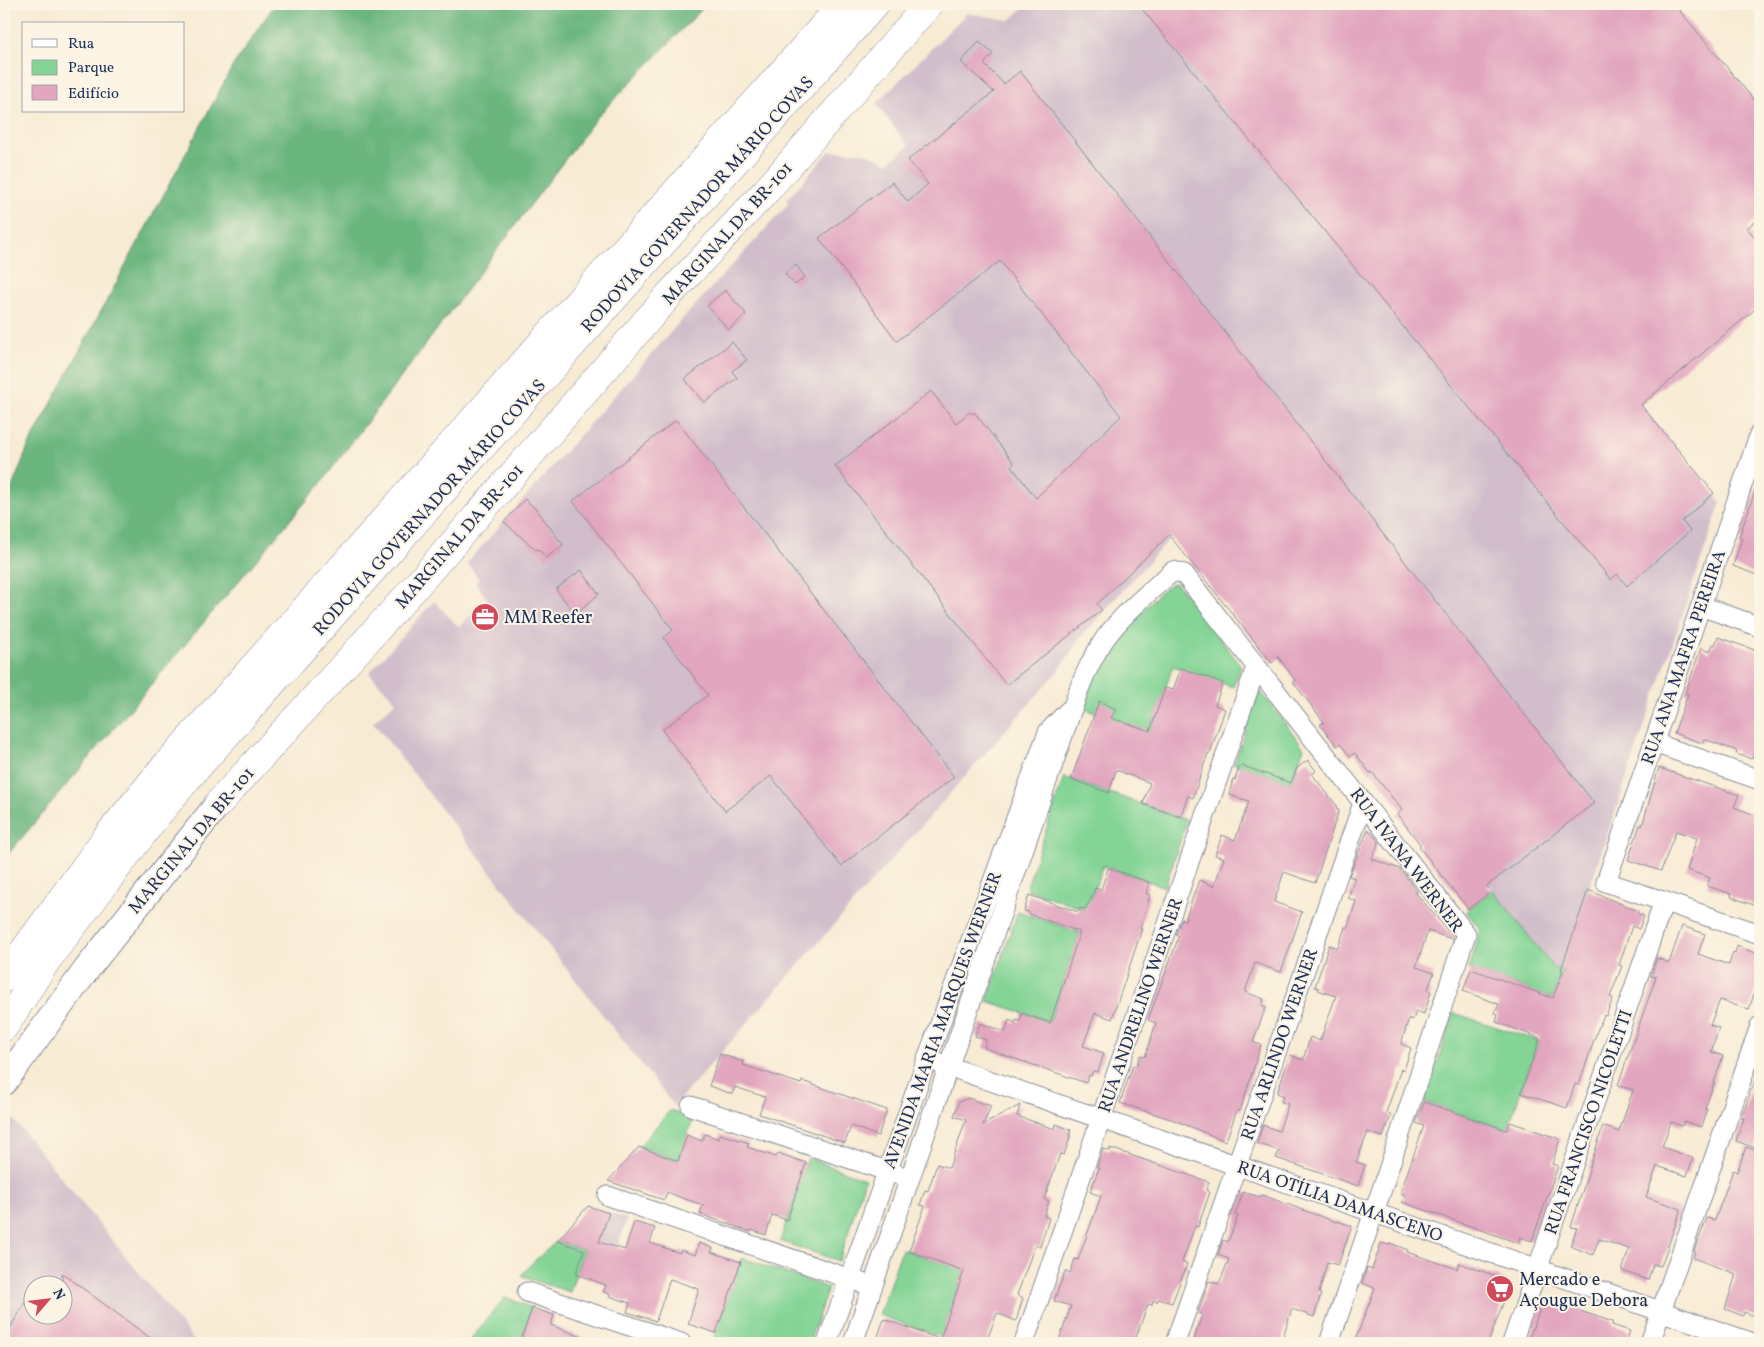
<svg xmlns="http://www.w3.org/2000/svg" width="1764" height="1347" viewBox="0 0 1764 1347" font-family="Vollkorn,serif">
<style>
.industrial{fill:#d1bdcb;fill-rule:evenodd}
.green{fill:#83d495;stroke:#4f827a}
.forest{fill:#6ab67e;stroke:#42726e}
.building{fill:#e2a6bf}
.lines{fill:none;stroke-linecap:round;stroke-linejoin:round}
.minor-casing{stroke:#8a8d99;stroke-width:21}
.secondary-casing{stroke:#8a8d99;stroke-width:28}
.primary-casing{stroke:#8a8d99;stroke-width:29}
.motorway-casing{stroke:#8a8d99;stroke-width:29}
.minor{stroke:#fff;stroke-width:19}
.secondary{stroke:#fff;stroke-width:26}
.primary{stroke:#fff;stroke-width:28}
.motorway{stroke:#fff;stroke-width:28}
.labels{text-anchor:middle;stroke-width:4;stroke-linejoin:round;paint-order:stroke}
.street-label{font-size:18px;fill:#1b2f5e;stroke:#fcf5e5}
.poi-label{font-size:18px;fill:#1b2f5e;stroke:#fcf5e5;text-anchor:start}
</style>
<rect width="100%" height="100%" fill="#fcf5e5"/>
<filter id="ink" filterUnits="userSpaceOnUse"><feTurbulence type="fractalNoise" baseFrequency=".02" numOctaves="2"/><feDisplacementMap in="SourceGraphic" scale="10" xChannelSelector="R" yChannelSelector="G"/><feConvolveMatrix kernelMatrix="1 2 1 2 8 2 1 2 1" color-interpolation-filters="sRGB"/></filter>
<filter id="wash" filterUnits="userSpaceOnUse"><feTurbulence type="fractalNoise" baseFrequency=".0096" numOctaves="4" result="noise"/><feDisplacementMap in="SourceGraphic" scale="20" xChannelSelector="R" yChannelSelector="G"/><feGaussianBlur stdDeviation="1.12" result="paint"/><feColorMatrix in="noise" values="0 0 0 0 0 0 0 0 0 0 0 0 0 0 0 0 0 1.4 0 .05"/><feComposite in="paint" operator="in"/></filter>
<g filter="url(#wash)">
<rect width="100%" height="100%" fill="#f8ebd4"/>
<!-- industrial -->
<g class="industrial">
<path d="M1028 4H1309L1721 502 1561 970 1553 967 1389 758 1171 537 1080 638 1059 670 674 1106 373 722 396 702 369 673 434 601 459 627 487 599 476 583 479 579 467 563 678 324 783 210 789 203 787 199 830 151 859 152 869 154 888 163 909 146 876 104 967 13 1010 20Z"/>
<path d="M10 1115 196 1343H4V1130ZM32 1284H62V1314H32Z"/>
<path d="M588 1206 627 1219 613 1260 557 1241Z"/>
</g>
<!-- green -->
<g class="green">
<path d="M1172 583 1178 585 1241 666 1233 687 1173 666 1150 732 1084 709 1095 674 1102 660 1113 644 1159 593Z"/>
<path d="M1259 692H1261L1304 748 1291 783 1234 764Z"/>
<path d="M1064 777 1187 820 1165 887 1103 866 1087 910 1026 889Z"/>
<path d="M1493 890 1553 967 1563 971 1553 998 1469 969 1479 935 1478 927 1466 911Z"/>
<path d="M1018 911 1080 933 1050 1022 987 1001Z"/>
<path d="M1454 1013 1539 1041 1507 1130 1424 1102Z"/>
<path d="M670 1110 693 1119 678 1161 639 1147Z"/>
<path d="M808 1158 865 1179 839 1261 780 1241Z"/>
<path d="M557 1241 584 1250 570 1292 526 1278 522 1275 531 1264Z"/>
<path d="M902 1249 964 1270 941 1337 879 1315Z"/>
<path d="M742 1258 828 1288 809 1343H721L713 1341Z"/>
<path d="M505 1297 532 1308 520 1343H468Z"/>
</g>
<!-- forest -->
<path class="forest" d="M275 4H707L597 117 319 486 4 859V507L28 447 234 64Z"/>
<g id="blocks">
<!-- building -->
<g class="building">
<path d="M1138 4H1674L1760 107V217L1747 228 1760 243V305L1641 405 1714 493 1682 521 1690 531 1627 586 1617 574 1611 580Z"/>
<path d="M979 42 993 54 984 64 1004 84 1020 71 1594 803 1487 886 1490 892 1468 909 1420 848V844L1397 814 1402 810 1372 772 1370 773 1355 753 1350 756 1340 744 1337 746 1320 725 1324 722 1293 682 1295 680 1278 657 1272 663 1169 535 1097 604 1102 610 1006 685 835 466 931 391 956 423 970 412 972 414 974 412 1014 463 1011 466 1036 498 1121 416 1000 261 897 341 819 238 892 182 908 202 928 184 908 160 994 92 961 62Z"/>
<path d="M796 265 805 277 795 285 785 274Z"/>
<path d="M725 290 746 314 729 330 707 306Z"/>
<path d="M732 342 747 360 732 371 737 378 704 403 685 379Z"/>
<path d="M676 420 954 777 841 866 771 776 725 811 662 730 708 695 664 638 673 630 573 501Z"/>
<path d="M1758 483H1760V576L1733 566 1742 538 1739 537Z"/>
<path d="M525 499 537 510 563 545 546 558 538 549 536 550 504 522Z"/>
<path d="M581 570 599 594 575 614 556 589Z"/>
<path d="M1718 637 1760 652V748L1756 746 1752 759 1736 754 1737 751 1704 739 1702 743 1674 733 1688 694 1685 693 1701 648 1710 652 1713 644 1715 645Z"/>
<path d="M1181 668 1223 683 1215 705 1225 709 1210 753H1208L1193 798 1188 796 1180 817 1143 804 1150 783 1116 770 1109 793 1071 779 1099 701 1116 709 1111 718 1150 731 1165 688 1173 690Z"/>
<path d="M1308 760 1316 771 1312 774 1337 806 1336 809 1339 810 1315 883 1284 872 1274 902 1302 912 1281 972 1255 963 1245 992 1264 999 1262 1005 1266 1007 1253 1042 1261 1045 1240 1111 1237 1110 1227 1138 1225 1141 1174 1120 1120 1103 1133 1065 1136 1067 1140 1055 1145 1057 1156 1023 1148 1020 1179 936 1176 935 1182 919 1185 920 1199 880 1214 886 1224 858 1215 855 1222 835 1235 840 1249 801 1229 795 1233 779 1235 780 1240 765 1291 783 1297 768Z"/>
<path d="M1659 768 1739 795 1734 807 1760 817V907L1731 897 1732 894 1707 886 1710 878 1687 870 1697 838 1676 831 1661 871 1628 860 1640 825 1642 826Z"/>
<path d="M1368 829 1379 842 1372 859 1400 869 1417 891 1416 893 1453 937 1452 939 1428 931 1416 967 1434 973 1428 989 1431 992 1424 1014 1416 1011 1413 1020 1409 1018 1401 1044 1411 1048 1404 1070 1401 1069 1386 1113 1391 1115 1383 1137 1368 1132 1356 1162 1365 1165 1358 1186 1276 1158 1279 1151 1257 1143 1263 1125 1279 1131 1288 1104 1281 1102 1284 1096 1277 1093 1290 1055 1303 1060 1310 1037 1320 1041 1336 996 1318 990 1319 988 1315 987 1329 945 1338 948 1345 927 1347 928 1352 914 1356 901 1348 898 1355 878 1349 876Z"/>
<path d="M1108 868 1149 882 1146 893 1150 895 1140 929H1142L1112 1019 1095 1013 1083 1046 1104 1053 1098 1072 1093 1071 1091 1076 1089 1075 1086 1083 984 1048 986 1040 975 1036 980 1023 1005 1032 1009 1020 1015 1023 1016 1020 1020 1021 1022 1013 1050 1023 1080 932 1029 914V912L1024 911 1029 895 1078 912 1079 908 1085 909 1091 899 1095 888 1101 890Z"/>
<path d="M1588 890 1638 911 1637 913 1644 916 1639 929 1632 926 1619 965 1622 966 1610 997 1613 998 1606 1016 1604 1015 1597 1031 1579 1085 1575 1084 1567 1108 1521 1093 1540 1038 1496 1022 1498 1015 1495 1013 1499 1004 1463 991 1471 969 1553 998 1563 971 1561 970Z"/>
<path d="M1682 926 1705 934 1698 954 1729 965 1733 952 1735 953 1737 946 1760 955V974L1749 1010 1720 1000 1710 1025 1719 1028 1711 1052 1723 1056 1705 1109H1707L1701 1127 1684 1121 1682 1126 1671 1122 1662 1147 1693 1158 1687 1176 1657 1166 1646 1197 1681 1209 1661 1266 1653 1264 1648 1280 1622 1271 1629 1249 1599 1239 1593 1255 1570 1246 1577 1228 1571 1227 1603 1126 1619 1132 1633 1090 1618 1085 1656 977 1651 976 1657 958 1669 963Z"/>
<path d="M720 1054 744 1062 743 1065 758 1070 801 1084 802 1081 887 1110 878 1136 851 1126 845 1143 759 1114 765 1097 735 1087 732 1094 709 1086Z"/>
<path d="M1759 1070H1760V1134L1755 1148 1736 1141 1744 1118H1741Z"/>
<path d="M968 1098 991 1106 983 1125 1020 1105 1017 1116 1055 1129 1056 1124 1071 1130 1069 1134 1071 1135 1064 1155 1060 1154 1044 1199 1049 1201 1044 1216 1049 1218 1040 1247 1035 1245 1017 1295 1023 1298 1016 1321 997 1313 986 1343H889L877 1339 884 1319 940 1339 964 1271 909 1251 925 1206 920 1205 925 1190 928 1191 937 1164 949 1168 966 1120 954 1116 959 1102Z"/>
<path d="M1424 1102 1507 1130 1510 1122 1560 1139 1552 1164 1558 1166 1532 1241 1520 1237 1518 1243 1402 1202 1405 1195 1400 1193 1424 1126 1416 1123Z"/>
<path d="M705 1134 719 1139 720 1134 749 1143 747 1147 776 1157 778 1153 806 1163 787 1220 772 1215 766 1235 751 1230V1232L700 1214 703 1205 682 1198 667 1192 664 1200 608 1181 639 1147 678 1161 687 1135 702 1141Z"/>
<path d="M1746 1147 1760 1152V1220L1756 1230 1760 1233V1318L1744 1312 1743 1316 1725 1309 1736 1274 1693 1258 1695 1251H1694L1707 1218 1715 1220 1733 1170 1737 1172Z"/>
<path d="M1110 1148 1209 1182 1206 1190 1210 1192 1198 1227 1195 1226 1182 1262 1187 1264 1172 1303 1158 1299 1157 1302 1153 1300 1152 1305 1148 1304 1134 1343H1058L1071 1306 1054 1301 1065 1271 1070 1273 1075 1259 1078 1260 1101 1196 1090 1192 1099 1168 1097 1167 1103 1149 1110 1151Z"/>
<path d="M1243 1192 1260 1197 1262 1195 1336 1222 1337 1221 1352 1226 1338 1265 1327 1262 1319 1293 1321 1294 1314 1317 1292 1309 1281 1343H1193L1202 1314 1198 1313 1209 1281 1219 1284 1229 1259 1218 1255 1223 1240 1228 1242 1238 1216 1235 1215Z"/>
<path d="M588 1206 609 1213 599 1242 625 1250 634 1222 655 1228 650 1243 680 1253 681 1250 695 1255 699 1243 713 1248 711 1252 741 1262 716 1333 688 1324 699 1289 670 1279 656 1321 627 1312 630 1303 609 1296 610 1294 603 1292 606 1285 576 1274 584 1250 557 1241Z"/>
<path d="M1381 1243 1389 1245 1390 1243 1408 1250 1407 1252 1457 1269 1459 1263 1499 1277 1498 1278 1508 1282V1284L1510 1285 1488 1343H1354L1375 1288 1362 1283 1367 1268 1372 1270Z"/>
<path d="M62 1273 157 1343H4V1339L32 1290V1314H62Z"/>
<path d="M1544 1299 1613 1322 1612 1325 1630 1331 1626 1343H1527Z"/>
<path d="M532 1308 554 1315 551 1325 592 1341V1343H520Z"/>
</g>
</g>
</g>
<g filter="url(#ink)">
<use href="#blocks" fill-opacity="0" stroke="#8a8d99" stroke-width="1"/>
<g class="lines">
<defs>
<g id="minor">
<path d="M1760 433 1606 882 1760 934"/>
<path d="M1701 606 1760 627"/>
<path d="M1654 743 1760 780"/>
<path d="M927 1059 1753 1343"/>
<path d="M691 1106 899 1175"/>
<path d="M608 1196 862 1283"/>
<path d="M527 1292 681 1343"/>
<path d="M827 1343 927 1059 1048 732 1068 711"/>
<path d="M853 1343 1079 689C1086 671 1095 653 1106 637 1125 612 1149 592 1173 571L1184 574 1466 934 1382 1189 1329 1343"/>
<path d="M1024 1343 1256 667"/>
<path d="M1175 1343 1363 803"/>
<path d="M1512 1343 1664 901"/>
<path d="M1650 1343 1760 1026"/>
</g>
<path id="secondary" d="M4 1082 90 965 218 804"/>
<path id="primary" d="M218 804 409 594 670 294 766 191 929 4"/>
<g id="motorway">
<path d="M4 978 106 838 160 772 843 4"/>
<path d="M4 1027 47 960 154 819 187 779 875 4"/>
</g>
</defs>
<!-- minor casing -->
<use href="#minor" class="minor-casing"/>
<!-- secondary casing -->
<use href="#secondary" class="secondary-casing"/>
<!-- primary casing -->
<use href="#primary" class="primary-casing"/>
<!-- motorway casing -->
<use href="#motorway" class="motorway-casing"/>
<!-- minor -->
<use href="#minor" class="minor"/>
<!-- secondary -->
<use href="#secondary" class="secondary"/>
<!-- primary -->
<use href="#primary" class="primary"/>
<!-- motorway -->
<use href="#motorway" class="motorway"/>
</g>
</g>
<!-- icons -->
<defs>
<symbol id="office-disc" viewBox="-11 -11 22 22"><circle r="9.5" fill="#d1495b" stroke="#fcf5e5"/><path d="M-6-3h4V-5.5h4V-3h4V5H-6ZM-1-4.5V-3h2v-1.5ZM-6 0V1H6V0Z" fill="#fff"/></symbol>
<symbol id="supermarket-disc" viewBox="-11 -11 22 22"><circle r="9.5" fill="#d1495b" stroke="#fcf5e5"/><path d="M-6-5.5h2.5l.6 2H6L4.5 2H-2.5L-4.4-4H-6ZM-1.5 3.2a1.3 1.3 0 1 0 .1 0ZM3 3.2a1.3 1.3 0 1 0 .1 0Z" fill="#fff"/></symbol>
</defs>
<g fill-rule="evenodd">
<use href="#office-disc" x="469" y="601" width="32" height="32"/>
<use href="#supermarket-disc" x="1484" y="1273" width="32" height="32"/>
</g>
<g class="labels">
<!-- street labels -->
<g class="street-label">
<text transform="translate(697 204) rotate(-48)" y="6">RODOVIA GOVERNADOR MÁRIO COVAS</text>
<text transform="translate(727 233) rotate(-48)" y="6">MARGINAL DA BR-101</text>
<text transform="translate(429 507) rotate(-48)" y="6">RODOVIA GOVERNADOR MÁRIO COVAS</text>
<text transform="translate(459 536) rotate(-49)" y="6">MARGINAL DA BR-101</text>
<text transform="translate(1683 657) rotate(-71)" y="6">RUA ANA MAFRA PEREIRA</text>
<text transform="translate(191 840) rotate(-50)" y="6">MARGINAL DA BR-101</text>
<text transform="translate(1407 860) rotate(53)" y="6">RUA IVANA WERNER</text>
<text transform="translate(1140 1005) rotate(-71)" y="6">RUA ANDRELINO WERNER</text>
<text transform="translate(942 1020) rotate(-70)" y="6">AVENIDA MARIA MARQUES WERNER</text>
<text transform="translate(1279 1044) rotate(-71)" y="6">RUA ARLINDO WERNER</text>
<text transform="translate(1588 1122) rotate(-71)" y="6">RUA FRANCISCO NICOLETTI</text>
<text transform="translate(1340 1201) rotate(19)" y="6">RUA OTÍLIA DAMASCENO</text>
</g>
<!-- poi labels -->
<g class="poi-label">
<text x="504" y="623">MM Reefer</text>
<text x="1519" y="1285">Mercado e<tspan x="1519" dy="21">Açougue Debora</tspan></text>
</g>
</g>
<!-- margin -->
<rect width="1764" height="1347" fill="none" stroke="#fcf5e5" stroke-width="20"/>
<!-- legend -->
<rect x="22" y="22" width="162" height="90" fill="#fcf5e5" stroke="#a2a6af"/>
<rect x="32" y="39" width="25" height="8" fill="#ffffff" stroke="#a2a6af"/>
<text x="68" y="48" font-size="15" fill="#1b2f5e">Rua</text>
<rect x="32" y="60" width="25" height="15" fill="#83d495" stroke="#a2a6af"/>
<text x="68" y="72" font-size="15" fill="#1b2f5e">Parque</text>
<rect x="32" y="85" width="25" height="15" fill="#e2a6bf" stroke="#a2a6af"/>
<text x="68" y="98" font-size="15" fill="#1b2f5e">Edifício</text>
<!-- north arrow -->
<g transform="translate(48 1300) rotate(62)"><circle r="24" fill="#fcf5e5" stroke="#a2a6af"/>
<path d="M0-4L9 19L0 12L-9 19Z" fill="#d1495b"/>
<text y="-8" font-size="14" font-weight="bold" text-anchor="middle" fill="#1b2f5e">N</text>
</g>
</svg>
